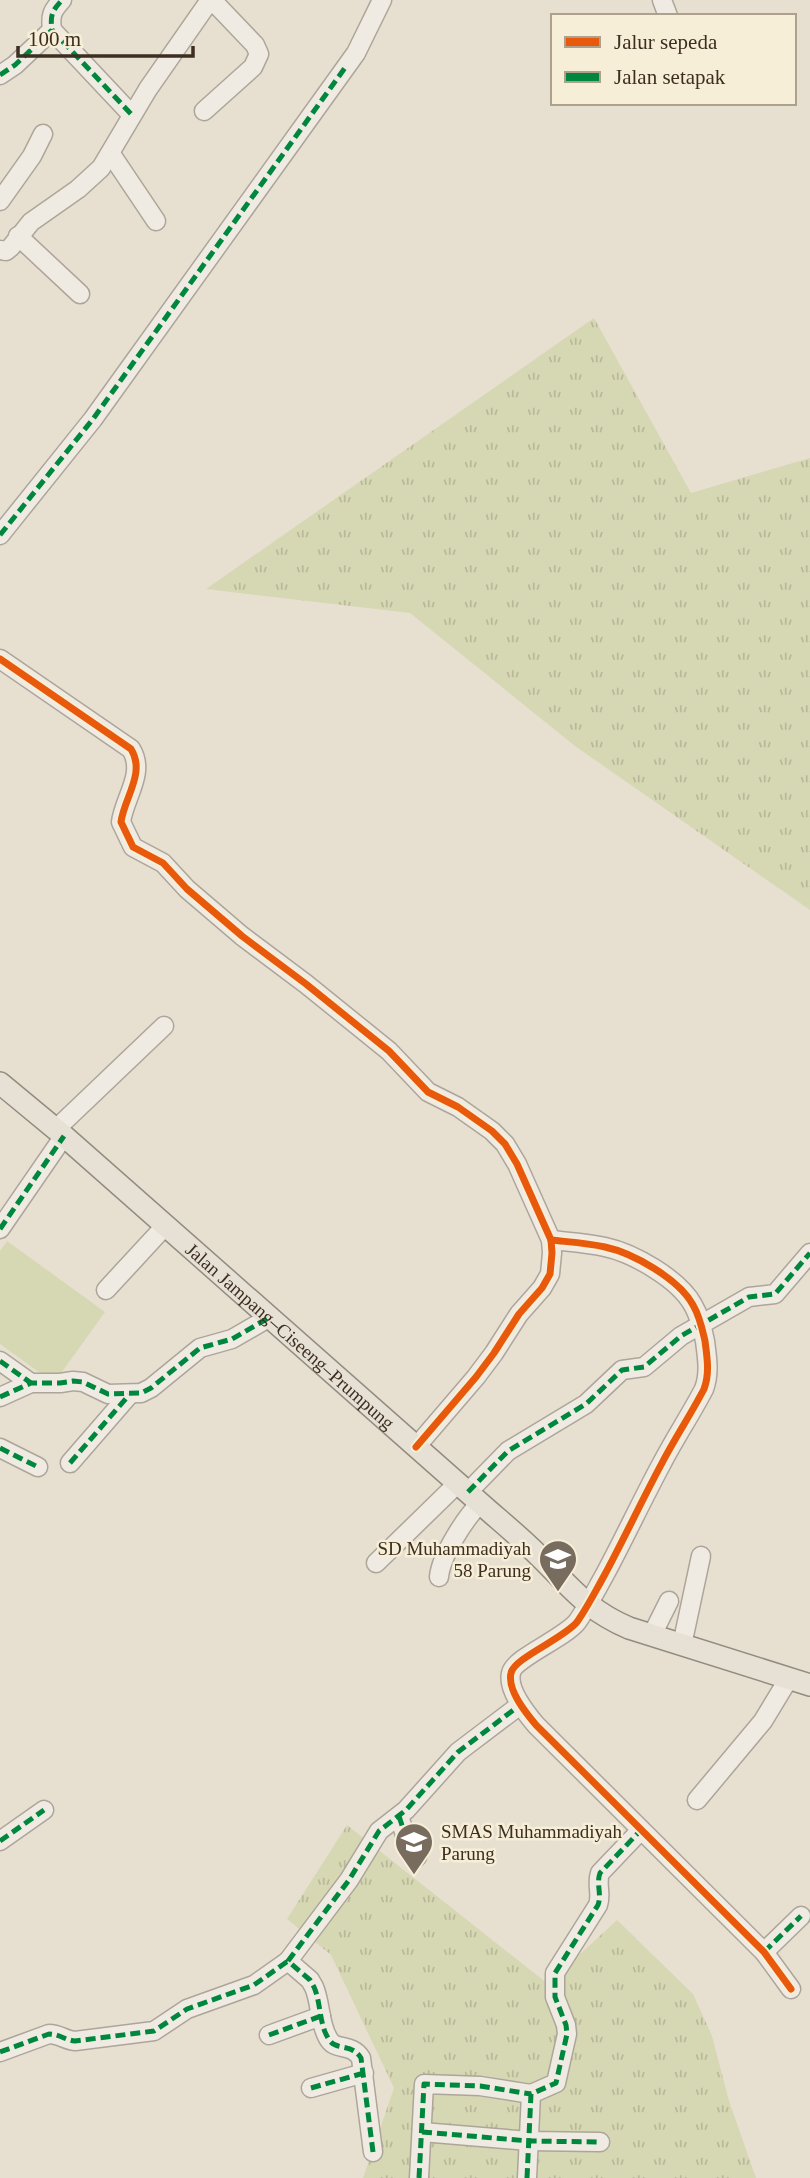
<svg xmlns="http://www.w3.org/2000/svg" width="810" height="2178" viewBox="0 0 810 2178" font-family="'Times New Roman',serif">
<style>
.grass{fill:url(#grass-tufts)}
.park{fill:#d6d7b3}
.lines{fill:none;stroke-linecap:round;stroke-linejoin:round}
.minor-casing{stroke:#ada599;stroke-width:21}
.major-casing{stroke:#928b80;stroke-width:24}
.minor{stroke:#efebe3;stroke-width:18}
.major{stroke:#e6e1d4;stroke-width:21}
.quiet{stroke:#00873e;stroke-width:5;stroke-dasharray:10 5;stroke-linecap:butt}
.cycleway-casing{stroke:#f7eed8;stroke-width:11}
.cycleway{stroke:#e8590c;stroke-width:7}
.labels{text-anchor:middle;stroke-width:5;stroke-linejoin:round;paint-order:stroke}
.street-label{font-size:19px;fill:#3d2e20;stroke:#f7eed8}
.poi-label{font-size:19px;fill:#3d2e20;stroke:#f7eed8;text-anchor:end}
</style>
<defs>
<pattern id="grass-tufts" width="24" height="20" patternUnits="userSpaceOnUse" patternTransform="scale(1.75)"><rect width="24" height="20" fill="#d6d7b3"/><path d="M3 7l-1-3M5 7V3M7 7l1-3M15 17l-1-3M17 17v-4M19 17l1-3" fill="none" stroke="#b9b99a"/></pattern>
</defs>
<rect width="100%" height="100%" fill="#e7e0d1"/>
<!-- grass -->
<g class="grass">
<path d="M594 318 691 493 810 458V910L575 746 410 613 206 589Z"/>
<path d="M347 1825 548 1984 617 1920 693 1994 712 2036 729 2101 756 2178H363L394 2088 331 1955 287 1919Z"/>
</g>
<!-- park -->
<path class="park" d="M7 1241 105 1312 54 1383 0 1344V1251Z"/>
<g class="lines">
<defs>
<g id="minor">
<path d="M662 0 668 16"/>
<path d="M52 30 132 115"/>
<path d="M0 75 15 65 52 30C50 15 52 11 62 0"/>
<path d="M204 111 253 67 259 54 255 45 212 0"/>
<path d="M111 154 156 221"/>
<path d="M0 201 32 156 43 134"/>
<path d="M18 236 80 294"/>
<path d="M0 250 6 251 11 247 31 222 78 189 101 168 148 89 210 0"/>
<path d="M0 535 93 419 356 53 382 0"/>
<path d="M0 659 131 749C146 773 124 798 121 822L133 847 163 863 187 889 242 936 306 984 389 1051 428 1092 458 1107 492 1131 505 1144 517 1164 551 1240 552 1253 550 1274 542 1288 519 1314 494 1353 476 1377 416 1447"/>
<path d="M56 1129 164 1026"/>
<path d="M0 1229 64 1136"/>
<path d="M551 1240C569 1242 587 1243 605 1247 633 1253 679 1279 693 1305 700 1317 702 1328 705 1341 707 1357 710 1373 704 1389 691 1414 675 1438 662 1463 642 1500 624 1539 604 1576 595 1592 587 1608 577 1622 563 1639 514 1658 511 1673 507 1690 526 1713 536 1725L764 1952 791 1989"/>
<path d="M106 1290 166 1225"/>
<path d="M0 1361 31 1383"/>
<path d="M0 1397 31 1383H60L73 1381 83 1382 108 1394 141 1393 151 1388 200 1348 232 1339 270 1317"/>
<path d="M0 1448 38 1467"/>
<path d="M70 1463 129 1395"/>
<path d="M468 1492 508 1451 586 1404 622 1370 644 1367 681 1336 749 1297 775 1294 810 1253"/>
<path d="M376 1563 458 1483"/>
<path d="M439 1577C441 1555 465 1519 480 1503"/>
<path d="M652 1635 669 1601"/>
<path d="M682 1645 701 1556"/>
<path d="M697 1800 763 1721 789 1678"/>
<path d="M399 1816 406 1838 417 1857"/>
<path d="M0 1841 44 1810"/>
<path d="M764 1952 801 1916"/>
<path d="M269 2035 321 2016"/>
<path d="M0 2052 49 2034C59 2034 65 2040 75 2041L154 2031 187 2009 254 1985 288 1961"/>
<path d="M311 2088 364 2073"/>
<path d="M422 2132 529 2141 600 2142"/>
<path d="M373 2152 361 2058C351 2042 335 2052 328 2038 319 2023 321 2003 314 1987L310 1980 288 1961 349 1880 379 1831 406 1810 458 1752 520 1705"/>
<path d="M419 2178 424 2084 480 2086 531 2094"/>
<path d="M527 2178 531 2094 556 2083 567 2034 566 2025 555 1997V1973L598 1905C602 1894 596 1884 600 1873L640 1831"/>
</g>
<g id="major">
<path id="s1" d="M0 1083 64 1136 480 1503C499 1520 519 1536 537 1554 569 1585 586 1610 629 1628L810 1685"/>
</g>
</defs>
<!-- minor casing -->
<use href="#minor" class="minor-casing"/>
<!-- major casing -->
<use href="#major" class="major-casing"/>
<!-- minor -->
<use href="#minor" class="minor"/>
<!-- major -->
<use href="#major" class="major"/>
<!-- quiet -->
<g class="quiet">
<path d="M52 30 132 115"/>
<path d="M0 75 15 65 52 30C50 15 52 11 62 0"/>
<path d="M0 535 93 419 347 65"/>
<path d="M0 1229 64 1136"/>
<path d="M0 1361 31 1383"/>
<path d="M0 1397 31 1383H60L73 1381 83 1382 108 1394 141 1393 151 1388 200 1348 232 1339 270 1317"/>
<path d="M0 1448 38 1467"/>
<path d="M70 1463 129 1395"/>
<path d="M468 1492 508 1451 586 1404 622 1370 644 1367 681 1336 749 1297 775 1294 810 1253"/>
<path d="M399 1816 406 1838 417 1857"/>
<path d="M0 1841 44 1810"/>
<path d="M764 1952 801 1916"/>
<path d="M269 2035 321 2016"/>
<path d="M0 2052 49 2034C59 2034 65 2040 75 2041L154 2031 187 2009 254 1985 288 1961"/>
<path d="M311 2088 364 2073"/>
<path d="M422 2132 529 2141 600 2142"/>
<path d="M373 2152 361 2058C351 2042 335 2052 328 2038 319 2023 321 2003 314 1987L310 1980 288 1961 349 1880 379 1831 406 1810 458 1752 520 1705"/>
<path d="M419 2178 424 2084 480 2086 531 2094"/>
<path d="M527 2178 531 2094 556 2083 567 2034 566 2025 555 1997V1973L598 1905C602 1894 596 1884 600 1873L640 1831"/>
</g>
<defs>
<g id="cycleway">
<path d="M0 659 131 749C146 773 124 798 121 822L133 847 163 863 187 889 242 936 306 984 389 1051 428 1092 458 1107 492 1131 505 1144 517 1164 551 1240 552 1253 550 1274 542 1288 519 1314 494 1353 476 1377 416 1447"/>
<path d="M551 1240C569 1242 587 1243 605 1247 633 1253 679 1279 693 1305 700 1317 702 1328 705 1341 707 1357 710 1373 704 1389 691 1414 675 1438 662 1463 642 1500 624 1539 604 1576 595 1592 587 1608 577 1622 563 1639 514 1658 511 1673 507 1690 526 1713 536 1725L764 1952 791 1989"/>
</g>
</defs>
<!-- cycleway casing -->
<use href="#cycleway" class="cycleway-casing"/>
<!-- cycleway -->
<use href="#cycleway" class="cycleway"/>
</g>
<!-- icons -->
<defs>
<symbol id="school-pin" viewBox="-11 -11 22 30"><path d="M0 17L-7.5 6A9.5 9.5 0 1 1 7.5 6Z" fill="#786c5e" stroke="#f7eed8"/><path d="M0-5L7-2L0 1L-7-2ZM-4 1L0 2.5L4 1V4Q0 6-4 4Z" fill="#fff"/></symbol>
</defs>
<g fill-rule="evenodd">
<use href="#school-pin" x="536" y="1537" width="44" height="60"/>
<use href="#school-pin" x="392" y="1820" width="44" height="60"/>
</g>
<g class="labels">
<!-- street labels -->
<g class="street-label">
<text dy="7" stroke="none"><textPath href="#s1" startOffset="385">Jalan Jampang–Ciseeng–Prumpung</textPath></text>
</g>
<!-- poi labels -->
<g class="poi-label">
<text x="531" y="1555">SD Muhammadiyah<tspan x="531" dy="22">58 Parung</tspan></text>
<text x="441" y="1838" text-anchor="start">SMAS Muhammadiyah<tspan x="441" dy="22">Parung</tspan></text>
</g>
</g>
<!-- legend -->
<rect x="551" y="14" width="245" height="91" fill="#f7eed8" stroke="#ada18e" stroke-width="2"/>
<rect x="565" y="37" width="35" height="10" fill="#e8590c" stroke="#ada18e" stroke-width="2"/>
<text x="614" y="49" font-size="21" fill="#3d2e20">Jalur sepeda</text>
<rect x="565" y="72" width="35" height="10" fill="#00873e" stroke="#ada18e" stroke-width="2"/>
<text x="614" y="84" font-size="21" fill="#3d2e20">Jalan setapak</text>
<!-- scale -->
<path d="M18 46v10h175v-10" fill="none" stroke="#3d2e20" stroke-width="3.5"/>
<text x="28" y="46" font-size="21" fill="#3d2e20" stroke="#f7eed8" stroke-width="5" paint-order="stroke">100 m</text>
</svg>
